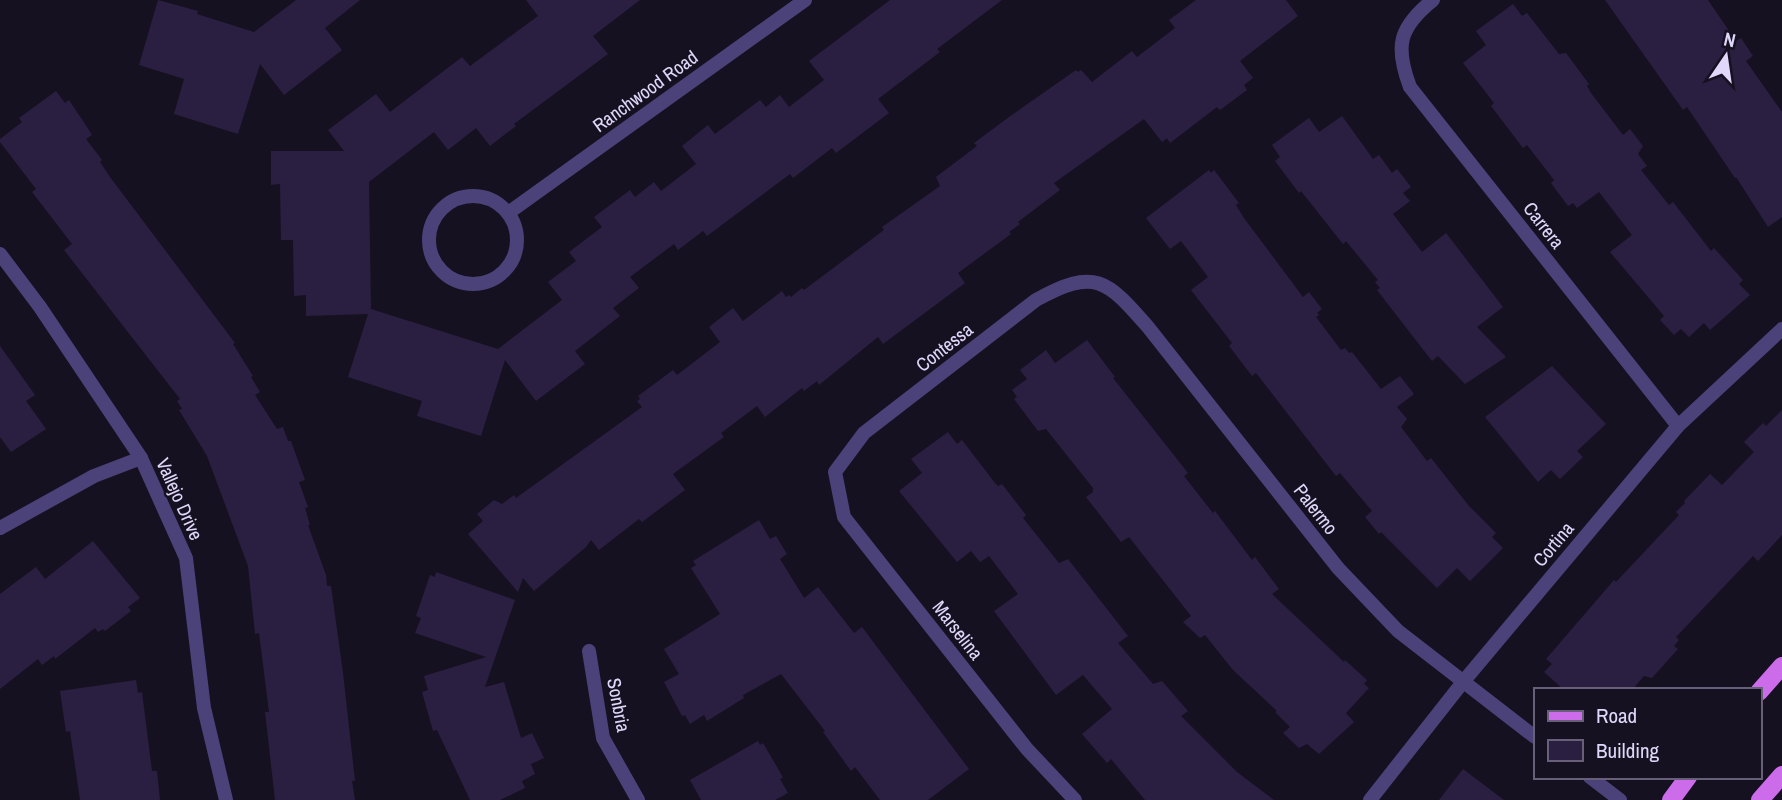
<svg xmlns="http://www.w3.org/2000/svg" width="1782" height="800" viewBox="0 0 1782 800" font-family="'Archivo Narrow',sans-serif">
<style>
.building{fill:#2a1f40}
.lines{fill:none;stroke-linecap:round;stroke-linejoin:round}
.street{stroke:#4c427a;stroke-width:14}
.primary{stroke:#cd6ceb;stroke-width:18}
.labels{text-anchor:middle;stroke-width:5;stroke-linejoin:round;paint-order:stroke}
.street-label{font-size:19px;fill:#e0d7fa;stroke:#161121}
</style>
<rect width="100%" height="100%" fill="#161121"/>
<!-- building -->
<g class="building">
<path d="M158 0 198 11 197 14 254 32 296 0H360L325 28 342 50 284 95 260 64 238 134 174 114 184 79 139 65Z"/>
<path d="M526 0H640L593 36 608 54 514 124 516 126 490 146 476 128 448 150 434 132 369 182 371 309 498 349 562 300 548 282 576 261 569 252 602 227 594 217 630 190 635 197 654 182 661 191 696 164 682 146 708 125 715 134 760 100 766 107 780 95 789 107 824 80 809 61 890 0H1002L937 49 940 52 878 99 889 113 836 153 832 148 793 178 790 174 707 236 703 231 678 250 674 244 630 277 639 288 613 308 620 316 575 351 585 364 536 401 505 360 481 436 417 416 422 401 348 377 368 314 306 316V295L294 296 293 240H281L280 184 271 185V151H344L328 130 376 94 390 112 462 57 470 66 538 16Z"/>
<path d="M1196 0H1286L1298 16 1240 61 1253 78 1244 85 1247 90 1220 110 1217 107 1170 143 1167 138 1162 142 1144 119 1054 183 1060 190 1018 222 1020 224 1009 232 1011 234 958 273 965 283 883 344 878 337 819 385 817 381 804 391 802 388 765 417 757 406 721 433 724 437 673 474 685 490 642 522 639 519 599 550 591 540 586 547 534 591 523 578 518 592 468 534 483 521 477 514 494 500 502 504 514 495 516 498 642 407 637 401 640 399 638 396 673 370 677 375 720 342 709 327 733 308 743 321 782 291 786 297 789 295 791 297 802 288 804 290 884 230 882 227 940 186 936 177 977 146 974 143 1009 117 1076 70 1078 72 1081 70 1092 82 1132 51 1137 57 1175 28 1169 20Z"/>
<path d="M1605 0H1708L1736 41 1741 38 1753 56 1746 61 1782 112V217L1768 227 1736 177 1735 178 1687 107 1683 110Z"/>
<path d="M1513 4 1522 16 1527 13 1559 54 1566 53 1589 84 1587 86 1591 93 1623 135 1630 129 1643 146 1638 154 1647 166 1641 170 1669 205 1673 202 1711 251 1714 248 1743 280 1739 284 1750 295 1710 330 1704 323 1689 337 1681 329 1674 335 1660 320 1664 316 1610 252 1632 235 1599 192 1577 208 1573 203 1568 206 1551 183 1554 180 1527 145 1523 148 1491 106 1494 103 1463 63 1486 45 1476 31Z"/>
<path d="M56 91 65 103 69 100 87 127 92 135 86 139 102 160 100 162 110 177 235 343 233 344 253 376 251 377 260 392 255 395 277 429 283 427 288 441H291L305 480 299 482 308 507 305 508 310 525H308L326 575 327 586H331L343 673 355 781H352L355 800H275L265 712H269L259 633 255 634 248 566 207 456 179 410 182 409 177 401 180 399 64 250 72 244 32 192 36 189 0 142V139L22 122 19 118Z"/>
<path d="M1342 116 1373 159 1379 155 1392 173 1397 169 1411 187 1403 193 1410 201 1393 214 1422 252 1446 233 1503 307 1477 327 1506 357 1465 384 1438 356 1432 361 1377 290 1380 288 1375 282 1378 280 1346 241 1343 244 1301 191 1299 193 1275 161 1280 157 1272 145 1302 123 1309 118 1319 132Z"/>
<path d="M1209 170 1211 173 1214 170 1239 203 1236 205 1244 218 1303 297 1309 292 1322 309 1317 313 1319 315 1316 317 1341 350 1345 348 1349 353 1352 352 1381 389 1400 376 1414 394 1397 407 1407 419 1401 427 1427 461 1431 458 1469 506 1496 533 1492 537 1503 548 1470 581 1457 568 1437 588 1381 532 1379 534 1365 517 1372 511 1340 473 1336 476 1256 373 1252 376 1229 346 1232 343 1191 290 1208 277 1181 241 1170 249 1146 218Z"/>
<path d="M1087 340 1115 377 1113 378 1188 473 1184 476 1213 513 1215 511 1252 560 1255 557 1279 589 1272 594 1344 662 1345 660 1367 680 1364 684 1369 688 1346 713 1354 722 1319 754 1307 744 1299 748 1283 733 1290 727 1275 712 1277 711 1233 670 1205 635 1200 638 1183 622 1191 616 1129 537 1121 542 1086 497 1093 492V488L1046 429 1038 431 1014 399 1017 397 1012 390 1027 379 1020 370 1046 350 1055 363Z"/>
<path d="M0 346 35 395 26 401 46 429 11 452 0 437Z"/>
<path d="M1552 366 1606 424 1577 451 1583 457 1560 479 1551 470 1538 482 1485 417Z"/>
<path d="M1782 410V535L1758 561 1753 556 1676 637 1679 640 1674 646 1678 649 1652 678 1644 676 1632 690H1564L1544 672 1552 664 1546 659 1614 580 1616 582 1679 515 1676 512 1685 503 1684 501 1710 474 1722 485 1754 452 1744 442 1763 423 1766 426Z"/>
<path d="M948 432 957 444 962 440 995 483 998 486 1002 484 1026 515 1023 518 1059 563 1068 559 1128 636 1118 643 1153 684 1162 681 1188 711 1181 716 1237 772 1274 800H1145L1111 759 1107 763 1082 734 1112 709 1083 675 1056 695 994 611 1018 594 989 556 980 562 971 551 957 562 899 491 922 473 911 459Z"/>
<path d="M759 520 770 539 776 536 787 554 780 559 804 598 818 587 854 633 862 627 969 769 928 800H880L855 767 851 771 823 732 825 731 781 674 743 695 744 698 707 721 704 715 690 724 685 715 682 716 664 682 679 674 664 649 720 614 691 568 696 565 693 561Z"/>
<path d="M93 541 140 598 128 607 131 611 105 631 103 629 98 632 95 628 55 659 54 656 42 665 38 659 0 689V594L36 567 45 579Z"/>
<path d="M436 572 515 600 485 687 504 682 521 738 532 733 544 758 531 764 535 774 522 781 525 788 500 800H470L437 730 433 731 422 692 428 690 424 676 486 657 415 633 421 618 416 616 430 575 435 577Z"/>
<path d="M136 680 138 693 142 692 152 771H157L160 800H80L70 731 66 732 60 691Z"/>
<path d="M758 741 760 745 763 743 780 772 783 778 780 779 788 793 775 800H701L690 780Z"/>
<path d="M1463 769 1504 800H1439Z"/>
</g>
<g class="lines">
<!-- street -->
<g class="street">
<path d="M1433 0C1398 28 1395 47 1410 87L1678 426"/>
<circle cx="473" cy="240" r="44"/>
<path d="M508 213 805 0"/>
<path d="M0 254 40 307 141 458 186 558 204 708 226 800"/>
<path d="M0 528 94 476 141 458"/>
<path d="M589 651 603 738 638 800"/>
<path d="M1590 777 1620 800"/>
<path d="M1075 800 1027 749 844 517 835 472 864 433 1036 300C1095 267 1107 280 1148 327L1338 568 1398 631 1535 737"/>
<path d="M1370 800 1463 682 1678 426 1782 329"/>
</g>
<!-- primary -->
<g class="primary">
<path d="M1759 692 1782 666"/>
<path d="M1671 800 1688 777"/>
<path d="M1760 800 1782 775"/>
</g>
</g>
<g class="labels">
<!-- street labels -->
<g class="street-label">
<text transform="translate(645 91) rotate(-36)" y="7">Ranchwood Road</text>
<text transform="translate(1544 225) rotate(52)" y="7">Carrera</text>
<text transform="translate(944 347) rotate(-38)" y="7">Contessa</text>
<text transform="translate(180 499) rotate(66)" y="7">Vallejo Drive</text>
<text transform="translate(1316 509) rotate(52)" y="7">Palermo</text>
<text transform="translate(1553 544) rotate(-50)" y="7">Cortina</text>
<text transform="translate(958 630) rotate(52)" y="7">Marselina</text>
<text transform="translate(619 705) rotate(79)" y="7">Sonbria</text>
</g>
</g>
<!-- legend -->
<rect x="1534" y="688" width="228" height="91" fill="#161121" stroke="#676078" stroke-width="2"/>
<rect x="1548" y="711" width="35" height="10" fill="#cd6ceb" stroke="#676078" stroke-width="2"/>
<text x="1596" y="723" font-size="21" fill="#e0d7fa">Road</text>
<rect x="1548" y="740" width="35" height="21" fill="#2a1f40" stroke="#676078" stroke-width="2"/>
<text x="1596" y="758" font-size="21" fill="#e0d7fa">Building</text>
<!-- north arrow -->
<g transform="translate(1726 56) rotate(13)" stroke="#161121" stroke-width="5" paint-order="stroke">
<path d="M0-5L12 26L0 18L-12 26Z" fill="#e0d7fa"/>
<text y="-10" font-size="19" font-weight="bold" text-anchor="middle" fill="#e0d7fa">N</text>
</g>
</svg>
